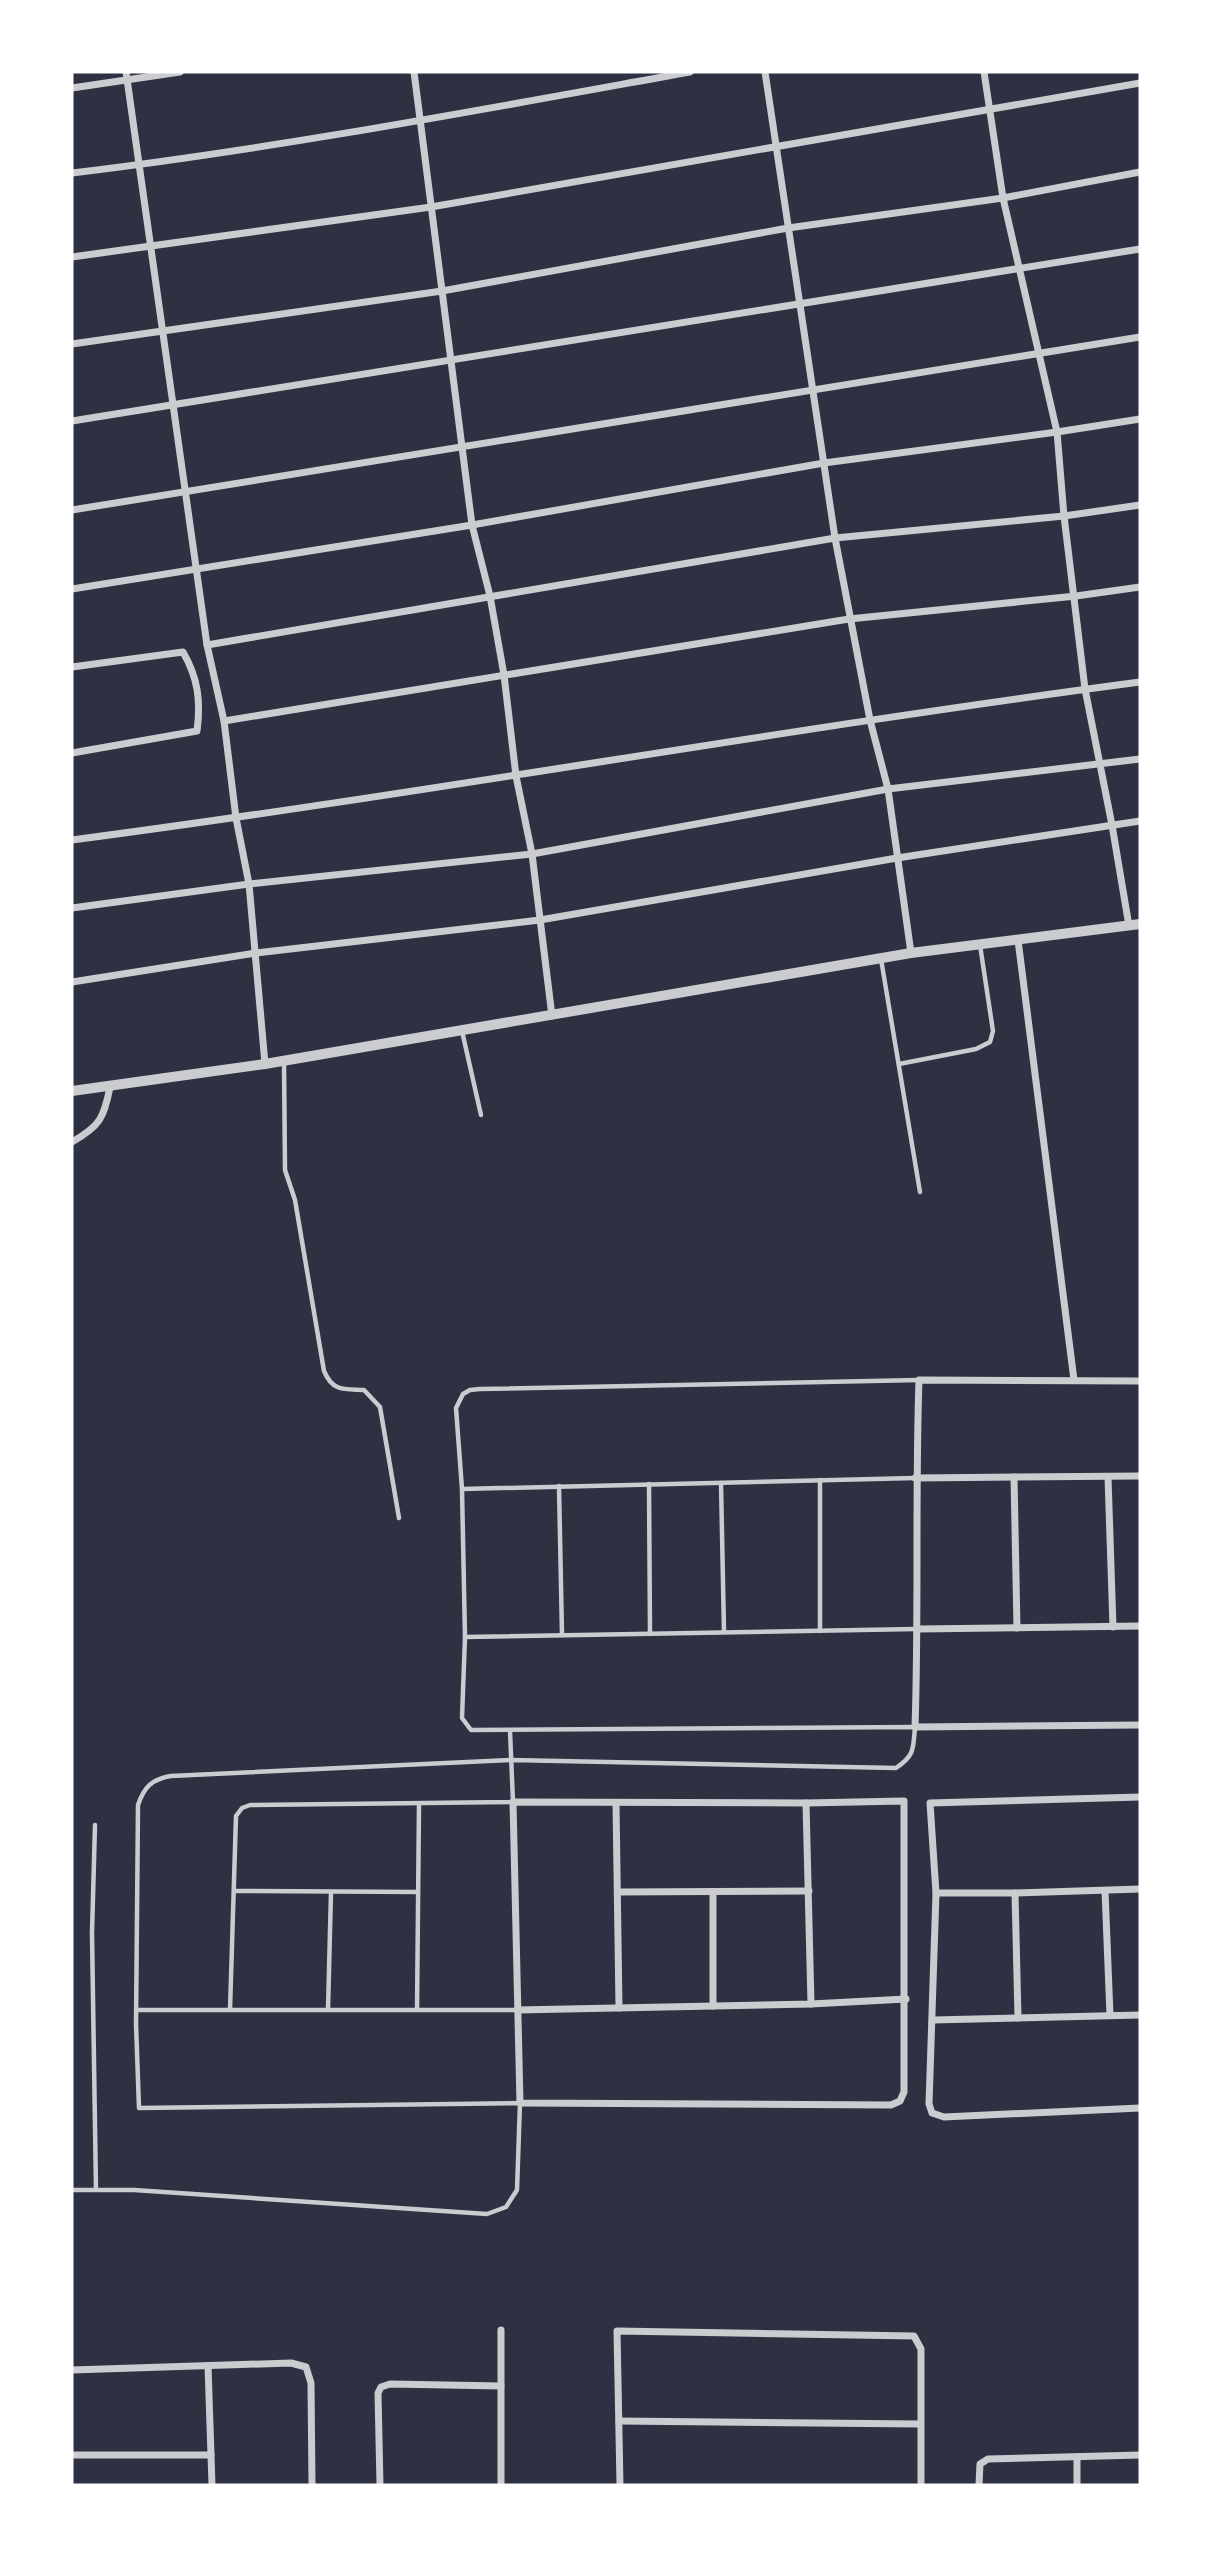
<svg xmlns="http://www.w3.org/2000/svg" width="1212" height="2557" viewBox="0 0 1212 2557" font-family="'Public Sans',sans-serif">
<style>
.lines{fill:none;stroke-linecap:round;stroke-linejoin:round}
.service{stroke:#caccd0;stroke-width:4.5}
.minor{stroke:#caccd0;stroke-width:7}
.tertiary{stroke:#caccd0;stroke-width:10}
</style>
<rect width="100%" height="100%" fill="#2d3142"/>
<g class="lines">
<!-- service -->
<g class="service">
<path d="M881 959 920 1192"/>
<path d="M462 1031 481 1115"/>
<path d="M284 1062 285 1170 295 1200 324 1371C333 1392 344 1389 364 1390L380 1407 399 1518"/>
<path d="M899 1064 976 1049 990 1042 993 1031 980 945"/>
<path d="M820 1480V1631"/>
<path d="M721 1483 724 1632"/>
<path d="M649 1484 650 1634"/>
<path d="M559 1486 562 1635"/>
<path d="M462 1489 915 1478"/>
<path d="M465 1637 917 1629"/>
<path d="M95 1825 92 1933 96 2190"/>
<path d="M234 1891 418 1892"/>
<path d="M137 2010H516"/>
<path d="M230 2010 236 1816 242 1808 250 1805 513 1802 510 1731"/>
<path d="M328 2010 331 1892"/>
<path d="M417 2010 419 1804"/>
<path d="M72 2190H134L487 2214 506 2207 517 2190 520 2103 139 2108 136 2024 138 1805C144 1787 152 1779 171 1776L511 1760 896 1768C915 1755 913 1749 915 1727L471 1730 462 1718 465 1637 462 1489 456 1408 463 1394 470 1390 480 1389 919 1380"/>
</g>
<!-- minor -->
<g class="minor">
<path d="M126 72 207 645 224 721 236 818 249 884 265 1064"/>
<path d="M414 72 472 525 490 596 504 675 516 776 532 854 552 1016"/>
<path d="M765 72 835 538 870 720 888 789 911 953"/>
<path d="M984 72 1003 198 1057 432 1064 516 1085 689 1112 825 1129 926"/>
<path d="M72 88 180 72"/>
<path d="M72 173C279 148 485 109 690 72"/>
<path d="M72 257 431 207 1140 83"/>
<path d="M72 344 442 291 788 228 1003 198 1140 172"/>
<path d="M72 421 1140 249"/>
<path d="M72 510 1140 337"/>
<path d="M72 589 472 525 824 463 1057 432 1140 419"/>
<path d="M207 645 835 538 1064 516 1140 505"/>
<path d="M72 667 183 652C198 678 201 701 197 731L72 753"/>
<path d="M224 721 849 619 1076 596 1140 587"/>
<path d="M72 840C429 793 783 729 1140 682"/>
<path d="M72 908 249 884 532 854 888 789 1140 759"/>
<path d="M1018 940 1074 1380"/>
<path d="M72 982 256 953 540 920 897 858 1140 821"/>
<path d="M72 1142C100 1126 104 1118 110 1087"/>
<path d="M1140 1381 919 1380C915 1496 919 1611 915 1727L1140 1725"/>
<path d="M1014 1477 1017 1628"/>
<path d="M1108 1477 1113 1627"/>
<path d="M915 1478 1140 1476"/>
<path d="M918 1629 1140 1626"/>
<path d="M1140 1797 930 1803 936 1893 929 2104 932 2113 944 2117 1140 2108"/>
<path d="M904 1801V2092L900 2101 891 2105 520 2103 513 1802 806 1803Z"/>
<path d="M616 1803 619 2008"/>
<path d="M806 1803 811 2004"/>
<path d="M1105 1891 1110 2015"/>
<path d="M618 1892 809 1891"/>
<path d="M713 1892V2006"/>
<path d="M936 1893H1015L1140 1889"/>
<path d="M1015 1893 1018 2018"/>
<path d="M517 2010 811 2004 906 1999"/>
<path d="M933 2020 1140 2015"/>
<path d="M501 2330V2485"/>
<path d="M208 2366 212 2485"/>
<path d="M72 2370 291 2363 306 2367 311 2383 312 2485"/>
<path d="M619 2421 920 2424"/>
<path d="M72 2455H211"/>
<path d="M1077 2457V2485"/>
<path d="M380 2485 378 2393 381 2387 390 2384 501 2386"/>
<path d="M620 2485 617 2331 914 2336 921 2349V2485"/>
<path d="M979 2485 980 2464 988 2459 1140 2455"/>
</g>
<!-- tertiary -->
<path class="tertiary" d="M72 1091 265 1064 911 953 1140 924"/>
</g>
<!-- border -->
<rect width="1212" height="2557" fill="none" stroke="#ffffff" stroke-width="147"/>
</svg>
